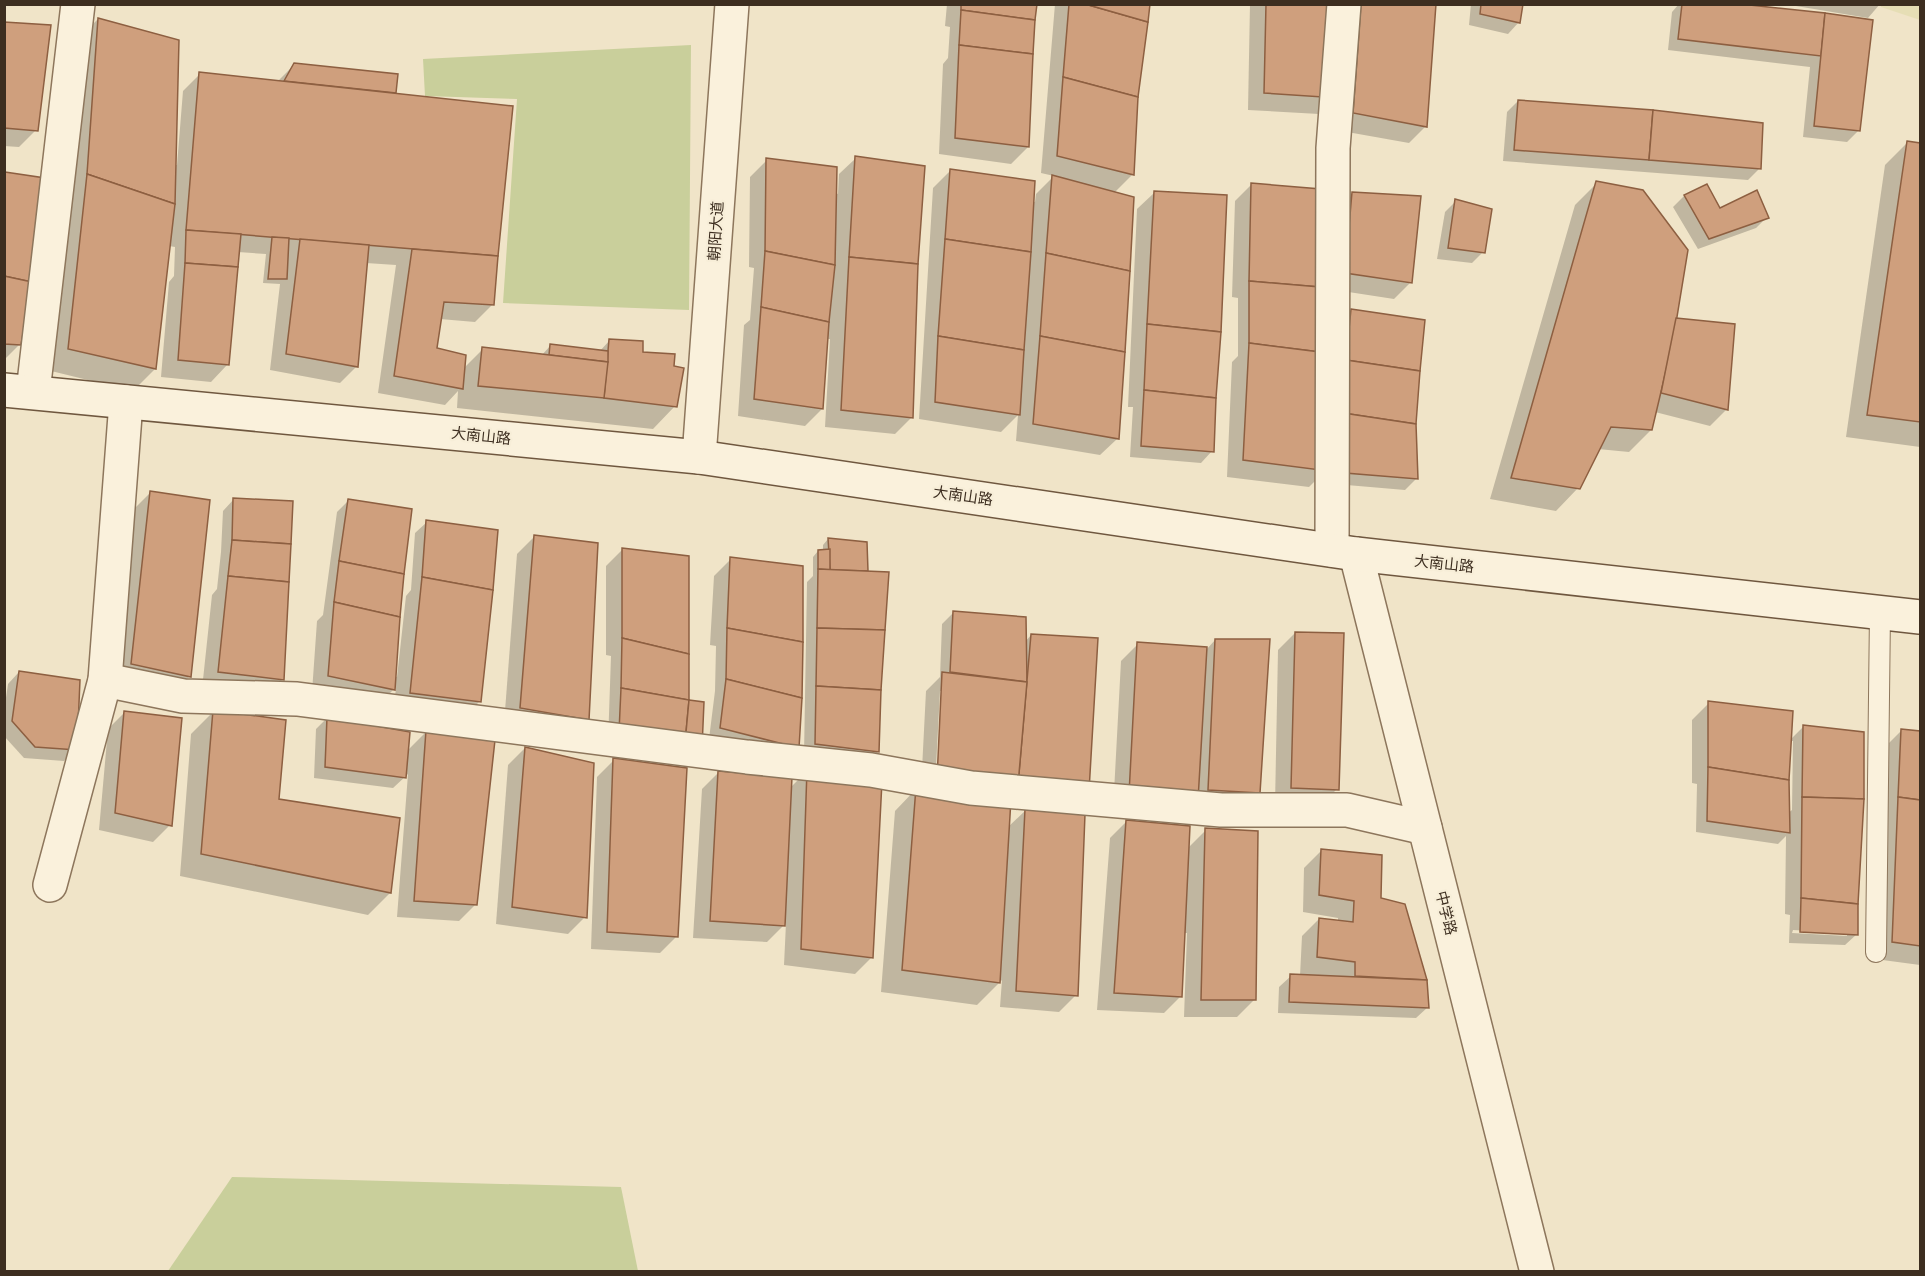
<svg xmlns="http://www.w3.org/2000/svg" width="1925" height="1276" viewBox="0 0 1925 1276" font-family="'Times New Roman','Noto Sans SC',serif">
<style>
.farmland{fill:#e6deb5}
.green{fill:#c9cf9b}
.shadow{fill:#0003;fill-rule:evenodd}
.building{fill:#cf9f7d;stroke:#8d5f41;stroke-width:1.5}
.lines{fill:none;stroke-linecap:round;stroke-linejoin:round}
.service-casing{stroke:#8d765c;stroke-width:22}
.minor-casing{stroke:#8d765c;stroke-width:36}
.secondary-casing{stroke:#6f573f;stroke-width:36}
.service{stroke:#faf1dc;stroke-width:20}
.minor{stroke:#faf1dc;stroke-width:33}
.secondary{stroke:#faf1dc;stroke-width:33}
.labels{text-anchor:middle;stroke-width:4.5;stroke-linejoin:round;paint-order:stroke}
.street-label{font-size:15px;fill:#3d2e20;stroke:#f7eed8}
</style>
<rect width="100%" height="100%" fill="#f0e4c8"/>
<!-- farmland -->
<path class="farmland" d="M1881 5H1920V20L1881 7Z"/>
<!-- green -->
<g class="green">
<path d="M691 45 689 310 503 303 517 99 425 96 423 59Z"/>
<path d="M232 1177 621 1187 638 1271H168Z"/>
</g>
<!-- shadow -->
<g class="shadow">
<path d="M947 4H1036L1028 147 1011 164 939 154 943 64 948 58 950 27 945 26Z"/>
<path d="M1055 4H1149L1137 97 1133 174 1114 193 1117 439 1100 455 1016 441 1018 415 1001 432 919 419 933 188 950 171 1035 202 1036 194 1054 176 1041 173Z"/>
<path d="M1250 4H1337L1319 114 1248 110Z"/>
<path d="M1346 4H1435L1426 126 1409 143 1336 130Z"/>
<path d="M1471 4H1522L1519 22 1508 34 1469 25Z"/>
<path d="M1679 4H1721L1872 21 1858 131 1847 142 1803 137 1810 67 1668 50 1672 12Z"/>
<path d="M1784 4H1880L1868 18Z"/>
<path d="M98 19 174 165H177L183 91 200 74 277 82 294 65 394 92 393 94 511 107 492 305 475 322 440 319 436 349 464 368 483 349 541 356 551 345 599 352 610 340 642 353 675 406 653 429 457 408 458 391 445 405 378 393 396 265 366 263 357 366 340 383 270 370 280 284 263 283 266 254 238 252 227 365 211 382 161 377 169 282 174 276 175 247 169 246 155 369 133 391 47 370 81 36Z"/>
<path d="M4 24 36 130 19 147 4 146Z"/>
<path d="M1518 101 1759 169 1748 180 1503 161 1507 112Z"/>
<path d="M1907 143 1920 145V447L1846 437 1885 165Z"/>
<path d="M856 158 917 264 912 417 895 434 825 427 830 339H827L822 409 805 426 738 416 744 325 750 320 754 268 749 267 750 177 767 160 838 194 839 174Z"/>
<path d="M6 173 20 344 4 360V175Z"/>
<path d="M1597 183 1727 409 1710 426 1655 412 1651 430 1629 452 1598 449 1578 488 1556 511 1490 499 1575 205Z"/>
<path d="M1252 184 1326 470 1309 487 1227 477 1232 362 1238 356V298L1232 297 1235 201Z"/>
<path d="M1706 186 1719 210 1767 217 1756 228 1698 249 1673 207 1684 196Z"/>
<path d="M1154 193 1212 451 1201 463 1130 457 1133 407H1128L1137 209Z"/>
<path d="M1353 194 1411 282 1394 299 1329 289 1336 211Z"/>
<path d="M1456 201 1483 252 1472 263 1437 259 1445 212Z"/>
<path d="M1352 310 1415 424 1416 479 1405 490 1335 484 1340 322Z"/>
<path d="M150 493 190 676 173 693 115 681 133 510Z"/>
<path d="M234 499 291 503 282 680 265 697 202 689 212 595 217 589 221 552 223 511Z"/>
<path d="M348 501 399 617 395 676 397 677 406 596 411 590 415 533 427 522 480 701 463 718 394 709 396 687 377 706 312 692 317 621 323 615 337 512Z"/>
<path d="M534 537 596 545 588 720 571 737 504 724 517 554Z"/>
<path d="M828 539 866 543 867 573H887L878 752 866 763 804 755 807 582 813 576V557L818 551H823V545Z"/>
<path d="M623 549 687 704 608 743 611 656 606 655V566Z"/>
<path d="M731 559 802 567 787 759 709 739 715 691 716 646 710 645 714 576Z"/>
<path d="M954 612 1025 642 1031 635 1097 639 1009 802 1007 828 1026 810 1076 995 1059 1012 1000 1007 1002 980 977 1005 881 992 895 811 917 788 921 789 926 691 940 677 942 624ZM940 691H943L938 786H935Z"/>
<path d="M1295 633 1337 789 1320 806 1275 805 1278 650Z"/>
<path d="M1215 640 1259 792 1242 809 1113 811 1121 661 1138 644 1207 649Z"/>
<path d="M19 672 75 749 64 761 24 758 4 736V711L8 684Z"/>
<path d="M1709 703 1790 740 1804 726 1857 934 1845 945 1789 943 1790 915 1785 914 1786 836 1778 844 1696 832 1697 784 1692 783V720ZM1790 741H1793L1792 810 1788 813ZM1793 930 1847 933V936L1792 933Z"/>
<path d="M125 712 170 825 153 842 99 830 108 729Z"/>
<path d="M213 712 277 800 399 820 390 893 368 915 180 876 191 734Z"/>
<path d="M327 718 407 751 426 732 476 904 459 921 397 917 408 774 393 788 314 778 316 729Z"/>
<path d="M1902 730 1920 732V965L1875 959 1885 747Z"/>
<path d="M525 748 585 917 568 934 496 924 508 765Z"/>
<path d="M614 760 677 936 660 953 591 949 597 777Z"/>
<path d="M808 770 872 957 855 974 784 965 786 923 767 942 693 938 702 789 719 772 790 788Z"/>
<path d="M1127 821 1188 848 1206 830 1254 1000 1237 1017H1184L1187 933H1184L1181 996 1164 1013 1097 1010 1110 838Z"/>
<path d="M1321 851 1380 899 1426 980 1428 1007 1416 1018 1278 1013 1279 987 1291 976H1300L1302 936 1319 919 1338 922V918L1303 912 1304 868Z"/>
</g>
<!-- building -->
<g class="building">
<path d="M961 4H1037L1035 20 961 10Z"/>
<path d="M1069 4H1085L1148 22 1138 97 1063 77Z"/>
<path d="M1085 4H1150L1148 22Z"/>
<path d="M1266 4H1338V98L1264 93Z"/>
<path d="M1361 4H1436L1427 127 1353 113Z"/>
<path d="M1481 4H1523L1520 23 1480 14Z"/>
<path d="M1682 4H1740L1825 13 1821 56 1678 39Z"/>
<path d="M961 10 1035 20 1033 54 959 45Z"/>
<path d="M1825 13 1873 20 1860 131 1814 126Z"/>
<path d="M98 18 179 40 175 204 87 174Z"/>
<path d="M4 22 51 25 38 131 4 128Z"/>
<path d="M959 45 1033 54 1029 147 955 138Z"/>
<path d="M294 63 398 74 396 93 284 81Z"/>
<path d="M199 72 513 106 498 256 186 230Z"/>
<path d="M1063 77 1138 97 1134 175 1057 156Z"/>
<path d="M1518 100 1653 110 1649 160 1514 150Z"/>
<path d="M1653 110 1763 123 1761 169 1649 160Z"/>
<path d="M1907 141 1920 143V422L1867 415Z"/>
<path d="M855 156 925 166 918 264 849 257Z"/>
<path d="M766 158 837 167 835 265 765 251Z"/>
<path d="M950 169 1035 181 1031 252 945 239Z"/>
<path d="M5 172 45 178 32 282 4 276Z"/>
<path d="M87 174 175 204 156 369 68 349Z"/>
<path d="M1052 175 1134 197 1130 271 1046 253Z"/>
<path d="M1596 181 1643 190 1688 250 1673 341 1652 430 1611 427 1580 489 1511 478Z"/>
<path d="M1251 183 1321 189 1320 287 1249 281Z"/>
<path d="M1707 184 1720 208 1757 190 1769 218 1709 239 1684 195Z"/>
<path d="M1154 191 1227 195 1221 332 1147 324Z"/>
<path d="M1352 192 1421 196 1412 283 1345 273Z"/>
<path d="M1455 199 1492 209 1485 253 1448 248Z"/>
<path d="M186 230 241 234 238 267 185 263Z"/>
<path d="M272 237 289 238 287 279H268Z"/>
<path d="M300 239 369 245 358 367 286 354Z"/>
<path d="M945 239 1031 252 1024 350 938 336Z"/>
<path d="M412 249 498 256 494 305 444 302 437 348 466 355 463 389 394 376Z"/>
<path d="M765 251 835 265 829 322 761 307Z"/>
<path d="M1046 253 1130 271 1125 352 1040 336Z"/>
<path d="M849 257 918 264 913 418 841 410Z"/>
<path d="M185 263 238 267 229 365 178 360Z"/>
<path d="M4 276 32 282 21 345 4 344Z"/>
<path d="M1249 281 1320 287 1328 353 1249 343Z"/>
<path d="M761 307 829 322 823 409 754 399Z"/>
<path d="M1351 309 1425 320 1420 371 1346 360Z"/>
<path d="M1676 318 1735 324 1728 410 1661 393Z"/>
<path d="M1147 324 1221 332 1216 398 1144 390Z"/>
<path d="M938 336 1024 350 1020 415 935 402Z"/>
<path d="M1040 336 1125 352 1119 439 1033 424Z"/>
<path d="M609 339 643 341V352L675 354 674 366 684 368 677 407 604 398Z"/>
<path d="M1249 343 1328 353V471L1243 460Z"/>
<path d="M550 344 608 351V362L549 355Z"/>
<path d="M482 347 608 362 604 398 478 386Z"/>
<path d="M1346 360 1420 371 1416 424 1343 413Z"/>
<path d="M1144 390 1216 398 1214 452 1141 446Z"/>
<path d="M1343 413 1416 424 1418 479 1345 473Z"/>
<path d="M150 491 210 500 191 677 131 664Z"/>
<path d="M233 498 293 501 291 544 232 540Z"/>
<path d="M348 499 412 509 404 574 339 561Z"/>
<path d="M426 520 498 530 493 590 422 577Z"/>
<path d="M534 535 598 543 589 720 520 708Z"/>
<path d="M828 538 867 542 868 571 830 570Z"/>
<path d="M232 540 291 544 289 582 228 576Z"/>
<path d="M622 548 689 556V654L622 638Z"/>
<path d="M830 549V570L818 569V550Z"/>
<path d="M730 557 803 566V642L727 628Z"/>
<path d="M339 561 404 574 400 617 334 602Z"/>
<path d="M818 569 889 572 885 630 817 628Z"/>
<path d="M228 576 289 582 284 680 218 672Z"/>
<path d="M422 577 493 590 481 702 410 693Z"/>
<path d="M334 602 400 617 395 690 328 676Z"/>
<path d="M953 611 1026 617 1027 682 950 672Z"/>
<path d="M727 628 803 642 802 698 726 679Z"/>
<path d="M817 628 885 630 881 690 816 686Z"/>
<path d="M1295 632 1344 633 1339 790 1291 788Z"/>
<path d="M1031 634 1098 638 1089 791 1018 785Z"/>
<path d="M622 638 689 654V700L621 688Z"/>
<path d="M1215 639H1270L1260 793 1208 790Z"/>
<path d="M1137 642 1207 647 1198 800 1129 794Z"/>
<path d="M19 671 80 680 77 750 35 747 12 721Z"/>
<path d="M942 672 1027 682 1018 785 937 779Z"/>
<path d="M726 679 802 698 799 748 720 728Z"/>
<path d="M816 686 881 690 879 752 815 744Z"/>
<path d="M621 688 689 700 685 743 619 732Z"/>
<path d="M689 700 704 702 702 748 685 743Z"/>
<path d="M1708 701 1793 711 1789 780 1708 767Z"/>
<path d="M213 710 286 720 279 799 400 818 391 893 201 854Z"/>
<path d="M124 711 182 718 172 826 115 813Z"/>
<path d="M327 717 410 732 406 778 325 767Z"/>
<path d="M1803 725 1864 732V799L1802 797Z"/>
<path d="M1901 729 1920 731V800L1898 797Z"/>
<path d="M426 730 495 740 477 905 414 901Z"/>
<path d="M525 747 594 763 587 918 512 907Z"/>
<path d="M613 758 687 768 678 937 607 932Z"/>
<path d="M1708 767 1789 780 1790 833 1707 821Z"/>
<path d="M807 769 882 781 873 958 801 949Z"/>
<path d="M718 771 792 777 785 926 710 921Z"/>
<path d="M916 787 1011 799 1000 983 902 970Z"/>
<path d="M1802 797 1864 799 1858 904 1801 898Z"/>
<path d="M1898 797 1920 800V946L1892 942Z"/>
<path d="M1025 809 1085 814 1078 996 1016 991Z"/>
<path d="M1126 820 1190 826 1182 997 1114 993Z"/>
<path d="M1205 828 1258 831 1256 1000H1201Z"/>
<path d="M1321 849 1382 855 1381 898 1405 904 1427 980 1355 976V962L1317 957 1319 918 1353 922 1354 901 1319 895Z"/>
<path d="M1801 898 1858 904V935L1800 932Z"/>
<path d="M1290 974 1427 980 1429 1008 1289 1002Z"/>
</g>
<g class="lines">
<defs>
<path id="service" d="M1876 952 1880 612"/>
<g id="minor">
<path d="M33 392 78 4"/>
<path d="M699 457 732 4"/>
<path d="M1332 550 1333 148 1344 4"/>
<path d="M1356 554 1537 1272"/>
<path d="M105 680 183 696 297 699 747 757 871 770 971 788 1221 810H1347L1425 828"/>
<path d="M50 885 105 680 126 402"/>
</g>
<path id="secondary" d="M4 390 699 457 1356 554 1920 617"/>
</defs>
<!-- service casing -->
<use href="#service" class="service-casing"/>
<!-- minor casing -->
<use href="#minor" class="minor-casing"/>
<!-- secondary casing -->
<use href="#secondary" class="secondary-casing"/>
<!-- service -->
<use href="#service" class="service"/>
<!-- minor -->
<use href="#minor" class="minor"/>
<!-- secondary -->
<use href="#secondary" class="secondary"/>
</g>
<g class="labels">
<!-- street labels -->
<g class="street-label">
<text transform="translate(716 231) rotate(-86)" y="5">朝阳大道</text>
<text transform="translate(481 436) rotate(6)" y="5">大南山路</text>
<text transform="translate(963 496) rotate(8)" y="5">大南山路</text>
<text transform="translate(1444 564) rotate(6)" y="5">大南山路</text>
<text transform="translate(1446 913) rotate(76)" y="5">中学路</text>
</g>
</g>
<!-- border -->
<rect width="1925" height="1276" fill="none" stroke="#3d2e20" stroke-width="12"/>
</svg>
